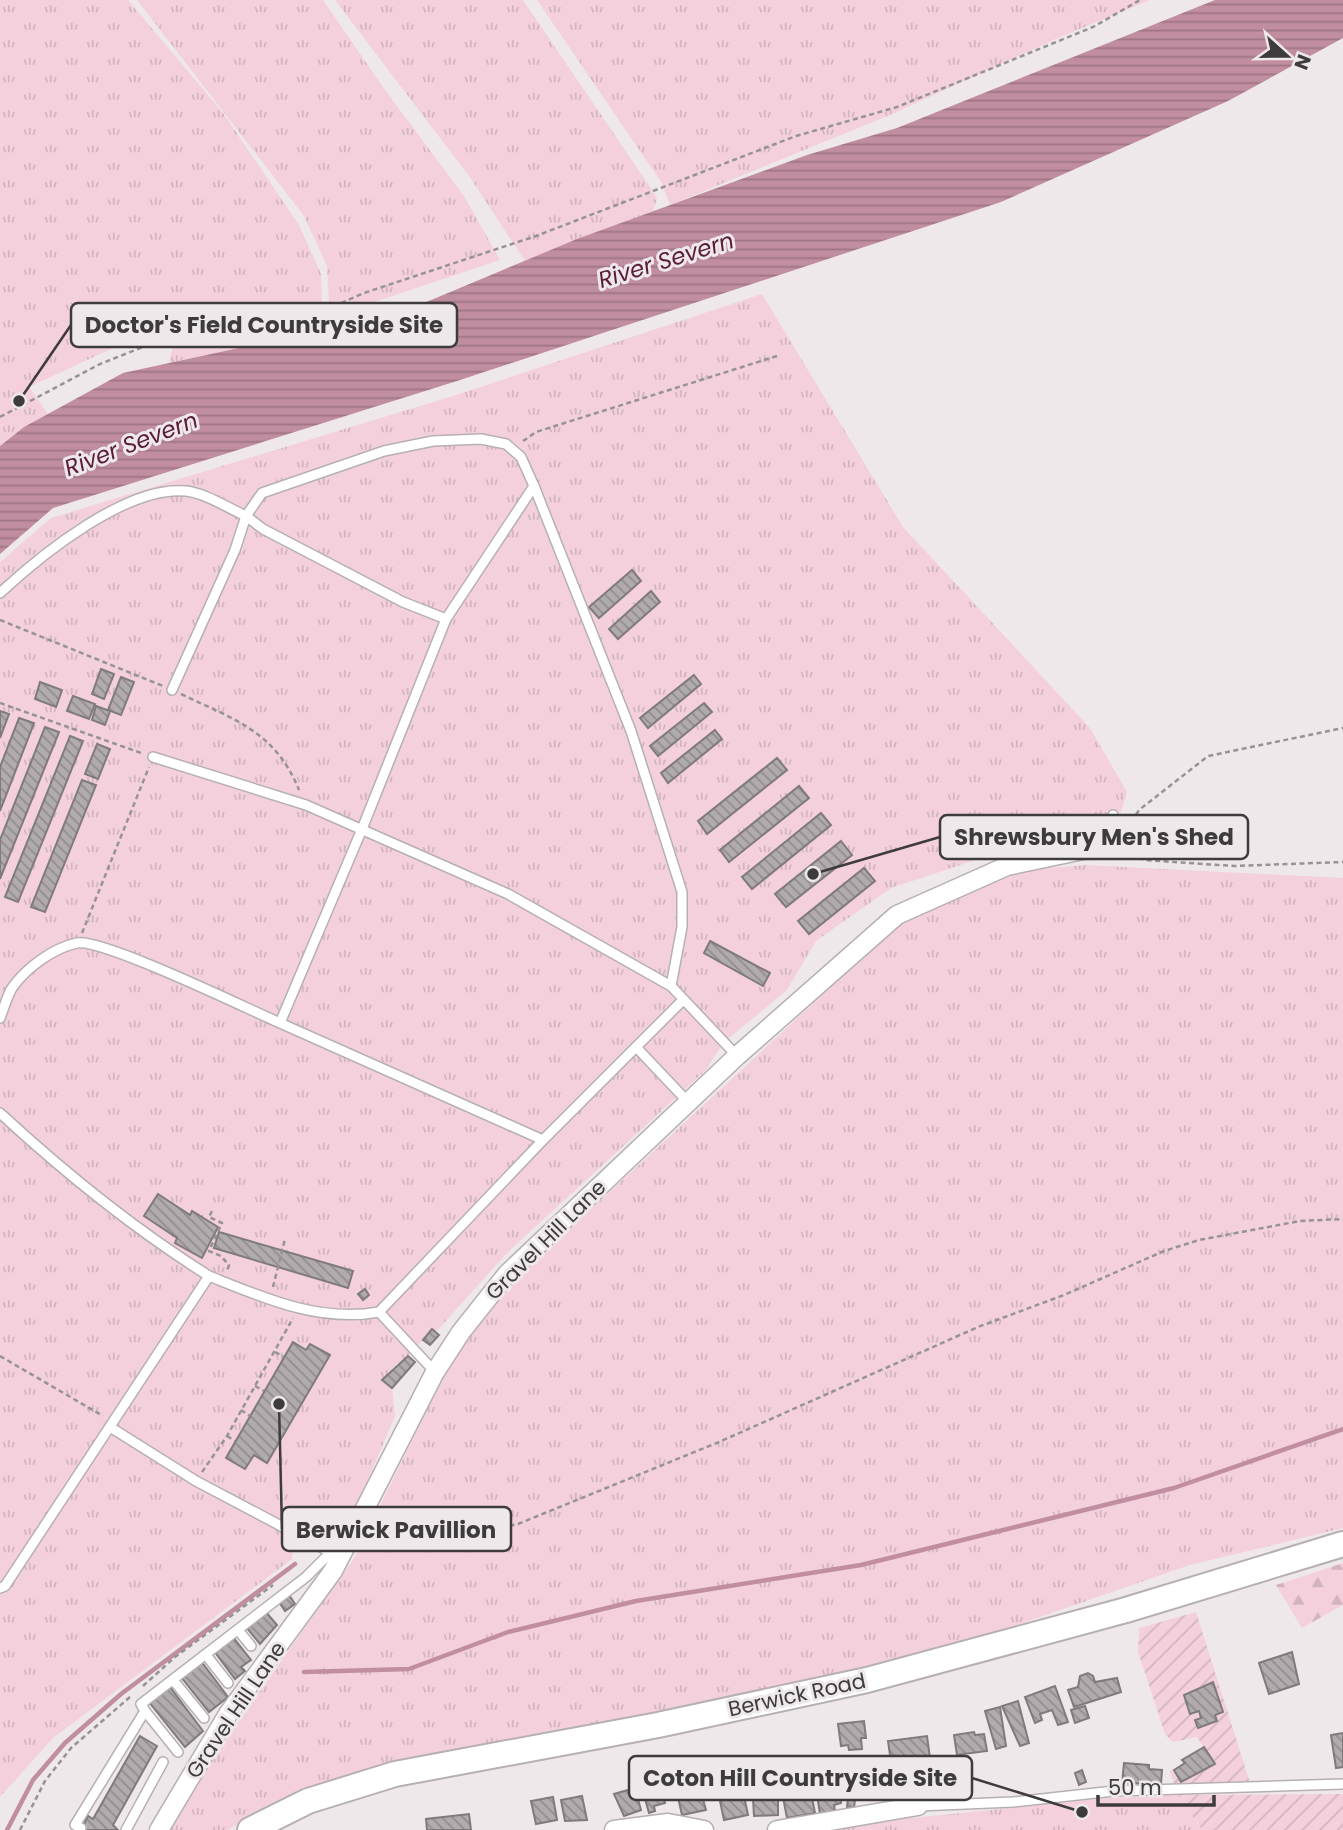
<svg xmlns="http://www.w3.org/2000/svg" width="1343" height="1830" viewBox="0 0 1343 1830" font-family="Poppins,sans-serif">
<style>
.grass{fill:url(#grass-tufts)}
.forest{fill:url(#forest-firs)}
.garden{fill:url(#garden-furrows);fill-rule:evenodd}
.water{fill:url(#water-rules)}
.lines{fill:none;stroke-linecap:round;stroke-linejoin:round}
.stream{stroke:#c18da1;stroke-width:4.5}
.building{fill:url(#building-back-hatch);stroke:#7f7a7c;stroke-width:2}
.lane-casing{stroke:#b6b0b2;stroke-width:12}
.street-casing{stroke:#b6b0b2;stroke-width:21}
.secondary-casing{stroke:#b6b0b2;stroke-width:28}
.path{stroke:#979395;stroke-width:2.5;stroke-dasharray:5 3.5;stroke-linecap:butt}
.lane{stroke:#fff;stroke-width:9}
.street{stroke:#fff;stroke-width:18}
.secondary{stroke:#fff;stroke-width:24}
.labels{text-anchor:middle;stroke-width:6;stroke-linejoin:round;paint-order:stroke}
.street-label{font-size:21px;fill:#3d3b3c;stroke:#eee8ea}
.water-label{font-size:23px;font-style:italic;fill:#5b1c3b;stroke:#eee8ea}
.leader{fill:none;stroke:#3d3b3c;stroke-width:2.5}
.callout-dot{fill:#3d3b3c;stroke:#eee8ea;stroke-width:2.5}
.callout{fill:#eee8ea;stroke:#3d3b3c;stroke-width:2.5}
.callout-label{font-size:23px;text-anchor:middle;font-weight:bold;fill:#3d3b3c}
</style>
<defs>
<pattern id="grass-tufts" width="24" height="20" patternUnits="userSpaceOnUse" patternTransform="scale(1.75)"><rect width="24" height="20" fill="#f4d0dd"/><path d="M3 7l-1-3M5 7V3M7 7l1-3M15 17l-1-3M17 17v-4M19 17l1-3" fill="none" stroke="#d2b4bf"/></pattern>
<pattern id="forest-firs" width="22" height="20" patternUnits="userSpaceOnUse" patternTransform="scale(1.75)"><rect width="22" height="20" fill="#f4d0dd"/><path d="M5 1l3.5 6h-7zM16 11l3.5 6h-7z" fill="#d2b4bf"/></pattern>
<pattern id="garden-furrows" width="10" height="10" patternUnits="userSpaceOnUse" patternTransform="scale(1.75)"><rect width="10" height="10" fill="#f4d0dd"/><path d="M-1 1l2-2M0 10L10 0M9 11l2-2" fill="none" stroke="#d2b4bf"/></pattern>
<pattern id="water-rules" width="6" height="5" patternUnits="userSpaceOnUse" patternTransform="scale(1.75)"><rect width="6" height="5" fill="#c18da1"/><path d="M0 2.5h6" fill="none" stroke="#9e7484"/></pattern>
<pattern id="building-back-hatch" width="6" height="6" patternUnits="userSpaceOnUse" patternTransform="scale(1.75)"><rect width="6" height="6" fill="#b1abad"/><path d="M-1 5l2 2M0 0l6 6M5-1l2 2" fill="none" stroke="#918c8e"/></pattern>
</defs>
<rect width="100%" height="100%" fill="#eee8ea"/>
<!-- grass -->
<g class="grass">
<path d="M0 0H128L223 113 299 225 321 274 322 309 307 314V333L169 363 180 317 29 387 48 414 24 427 0 446Z"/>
<path d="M137 0H323L385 90 464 196 500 260 369 304 329 303 327 266 304 216Z"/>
<path d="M335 0H523L650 187 657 199 653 211 525 261 469 176Z"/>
<path d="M537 0H1150L1058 38 890 115 670 205 661 182Z"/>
<path d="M762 294 903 527 1090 728 1127 792 1121 812 891 888 816 941 787 990 723 1043 706 1070 507 1253 436 1332 432 1329 400 1365 397 1363 383 1380 392 1388 395 1416 358 1504 331 1529 305 1519 293 1544 292 1559 53 1738 0 1797V562L51 518 453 396Z"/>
<path d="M1086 865 1343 878V1528L1190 1565 895 1667 371 1768 249 1817 228 1830H167L204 1770 355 1557 446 1371 490 1303 902 921 1013 871Z"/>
<path d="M1178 1795 1202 1830H842L841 1825 1109 1798Z"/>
</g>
<!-- forest -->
<path class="forest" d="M1343 1563V1605L1302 1628 1276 1585Z"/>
<!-- garden -->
<g class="garden">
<path d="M1196 1612 1251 1786 1175 1788 1170 1771 1174 1770 1181 1781 1215 1764 1197 1737 1173 1742 1165 1734 1138 1652 1139 1628ZM1213 1682 1223 1712 1215 1715 1217 1721 1198 1728 1195 1720 1201 1718 1196 1688Z"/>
<path d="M1343 1794V1830H1202L1178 1795Z"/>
</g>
<!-- water -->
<path class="water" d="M1215 0H1343V38L1228 101 1001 202 457 381 53 508 0 554V446L24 427 123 373 400 313 577 239 807 155 897 128Z"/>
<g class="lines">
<!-- stream -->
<g class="stream">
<path d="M304 1672 409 1669 508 1632 636 1601 861 1565 1174 1488 1343 1429"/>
<path d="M7 1830 33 1780 65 1743 121 1694 295 1564"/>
</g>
</g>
<!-- building -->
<g class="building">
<path d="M632 570 641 581 599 618 589 607Z"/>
<path d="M651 591 660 602 618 639 609 629Z"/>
<path d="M101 669 114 674 104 699 92 694Z"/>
<path d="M694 675 701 684 648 728 640 718Z"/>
<path d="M121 677 134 682 121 715 108 710Z"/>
<path d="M40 682 62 690 56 707 35 699Z"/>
<path d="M73 696 95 704 89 719 67 711Z"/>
<path d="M704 703 712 712 658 756 650 746Z"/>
<path d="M96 706 110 711 105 725 92 720Z"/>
<path d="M0 711 9 714 0 738Z"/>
<path d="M19 718 34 723 0 811V767Z"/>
<path d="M45 727 59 732 0 879V840Z"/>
<path d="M715 730 722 739 668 783 661 773Z"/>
<path d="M70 736 83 741 18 902 5 897Z"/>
<path d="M97 744 110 749 98 779 85 774Z"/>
<path d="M777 758 787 770 707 834 698 821Z"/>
<path d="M82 780 96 785 45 912 31 907Z"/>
<path d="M799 786 809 798 729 862 720 850Z"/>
<path d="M821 813 831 825 752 889 742 877Z"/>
<path d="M841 841 852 855 786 907 775 894Z"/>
<path d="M864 868 875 881 809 934 798 921Z"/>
<path d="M710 941 770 973 763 986 704 953Z"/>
<path d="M158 1194 190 1215 192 1211 218 1227 202 1258 175 1243 177 1238 144 1216Z"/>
<path d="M219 1232 353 1271 348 1288 214 1248Z"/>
<path d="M365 1289 369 1295 363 1300 358 1294Z"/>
<path d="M432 1329 439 1335 430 1345 423 1340Z"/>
<path d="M293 1342 306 1350 310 1344 330 1355 267 1463 254 1455 245 1469 226 1458Z"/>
<path d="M408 1356 415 1362 392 1388 382 1380Z"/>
<path d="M289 1595 295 1604 285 1611 279 1602Z"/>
<path d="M265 1611 277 1625 260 1644 246 1627Z"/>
<path d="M233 1637 251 1660 241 1667 245 1671 235 1679 214 1651Z"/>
<path d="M1292 1652 1299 1684 1269 1694 1259 1663Z"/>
<path d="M201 1661 228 1697 209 1712 181 1677Z"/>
<path d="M1088 1673 1093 1676 1095 1682 1117 1678 1121 1692 1074 1707 1068 1690 1078 1687 1080 1676Z"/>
<path d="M1213 1682 1223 1712 1215 1715 1217 1721 1198 1728 1195 1720 1201 1718 1199 1711 1190 1714 1184 1695Z"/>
<path d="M1055 1686 1068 1722 1058 1725 1052 1710 1040 1714 1042 1720 1035 1723 1025 1697Z"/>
<path d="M170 1687 203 1731 185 1747 149 1702Z"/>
<path d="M1018 1701 1029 1743 1020 1746 1002 1706Z"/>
<path d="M1085 1706 1089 1718 1075 1723 1071 1710Z"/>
<path d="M1000 1707 1006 1746 996 1749 985 1711Z"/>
<path d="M864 1721 866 1738H861L862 1749 849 1750 848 1745 841 1746 838 1724Z"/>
<path d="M974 1732 975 1735 984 1734 987 1751 957 1755 954 1735Z"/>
<path d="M1343 1733V1767L1336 1768 1331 1735Z"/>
<path d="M140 1736 157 1746 113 1825 118 1830H81L88 1816 93 1819Z"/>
<path d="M927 1736 930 1758 891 1762 888 1741Z"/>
<path d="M1204 1747 1215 1764 1181 1782 1174 1770 1185 1763 1182 1760Z"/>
<path d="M1124 1763 1149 1765V1769L1162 1770 1161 1784 1122 1783Z"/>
<path d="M1082 1770 1086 1782 1079 1785 1075 1773Z"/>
<path d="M659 1780 665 1803 654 1806 655 1811 649 1813 641 1785Z"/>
<path d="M635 1788 641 1810 624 1816 614 1794Z"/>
<path d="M798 1789 799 1795 811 1793 815 1813 787 1818 782 1792Z"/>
<path d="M692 1790 693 1794 701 1792 706 1810 682 1815 677 1793Z"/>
<path d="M840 1791 841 1803 834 1805 835 1811 820 1814 817 1795Z"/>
<path d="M582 1796 587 1820 565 1821 561 1800Z"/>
<path d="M744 1796 748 1815 724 1820 720 1801Z"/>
<path d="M769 1796H778V1815L754 1816 753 1799Z"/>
<path d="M553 1797 557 1820 536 1824 531 1801Z"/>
<path d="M848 1798 855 1799 854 1808 847 1807Z"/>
<path d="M469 1814 471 1830H427L426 1819Z"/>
</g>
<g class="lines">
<defs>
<g id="lane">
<path d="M0 593C41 555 127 485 186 491 205 493 228 508 246 516L262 493 384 451 433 441 481 439 506 444 521 457 534 486"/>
<path d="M172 690 235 550 246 516 263 529 403 602 446 619"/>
<path d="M153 757 306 805 508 894 671 986 737 1056"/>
<path d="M1113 815 1116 847"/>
<path d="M0 1018C4 1008 7 996 12 988 26 968 53 948 77 943 102 938 248 1009 280 1023L362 829 446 619 534 486 631 731 682 892V927L671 986"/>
<path d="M280 1023 543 1140"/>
<path d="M636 1047 688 1102"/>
<path d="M0 1113C65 1173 134 1229 209 1276L5 1586 0 1588"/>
<path d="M209 1276C264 1298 319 1323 379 1312L543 1140 682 1001"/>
<path d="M379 1312 435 1372"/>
<path d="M110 1427 196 1481 334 1554"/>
<path d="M238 1630 251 1646"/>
<path d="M206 1655 228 1683"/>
<path d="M173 1680 204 1718"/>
<path d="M145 1711 178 1752"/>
<path d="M918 1806 1013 1802 1114 1791 1343 1784"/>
<path d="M81 1828 75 1825 145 1711 141 1704 306 1577 331 1552"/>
<path d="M126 1830 163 1762"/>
</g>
<g id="street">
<path d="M159 1830 228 1714 333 1571 435 1372 461 1332 507 1274 737 1056 897 915 1007 866 1083 850 1116 847"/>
<path d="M614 1830 668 1823 704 1830"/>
<path d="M777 1830 918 1806"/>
</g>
<path id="secondary" d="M250 1830 308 1801 395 1774 658 1725 867 1680 1126 1610 1343 1544"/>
</defs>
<!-- lane casing -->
<use href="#lane" class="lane-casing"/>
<!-- street casing -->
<use href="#street" class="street-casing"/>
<!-- secondary casing -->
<use href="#secondary" class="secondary-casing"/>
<!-- path -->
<g class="path">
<path d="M0 417 100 364 206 322 307 318 364 293 536 236 796 136 897 107 1093 27 1140 0"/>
<path d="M523 441 536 432 777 356"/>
<path d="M0 620 163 686"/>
<path d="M181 694C235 720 275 731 299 790"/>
<path d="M0 703 144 754"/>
<path d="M1127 829 1139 810 1208 756 1343 728"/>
<path d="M1131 854 1144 860 1234 866 1343 862"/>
<path d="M82 933 149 767"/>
<path d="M212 1211 209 1217 222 1223 209 1251 221 1256 229 1265 227 1271"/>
<path d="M273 1287 285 1239"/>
<path d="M275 1352 284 1357"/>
<path d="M0 1356 103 1416"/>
<path d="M255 1386 264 1391"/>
<path d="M241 1410 250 1416"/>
<path d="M227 1436 235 1441"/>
<path d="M202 1472 227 1436 293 1318"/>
<path d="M367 1538 439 1542 518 1524 719 1442 978 1327 1064 1295 1164 1251 1199 1240 1300 1221 1343 1219"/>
<path d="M143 1686 175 1657 273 1585"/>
<path d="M20 1830 45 1781 71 1748 130 1697"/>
</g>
<!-- lane -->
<use href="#lane" class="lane"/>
<!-- street -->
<use href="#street" class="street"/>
<!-- secondary -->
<use href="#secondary" class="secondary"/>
</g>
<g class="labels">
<!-- street labels -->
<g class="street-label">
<text transform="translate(546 1240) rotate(-45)" y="7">Gravel Hill Lane</text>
<text transform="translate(797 1695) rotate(-12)" y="7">Berwick Road</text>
<text transform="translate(236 1710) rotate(-56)" y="7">Gravel Hill Lane</text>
</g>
<!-- water labels -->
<g class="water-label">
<text transform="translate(666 260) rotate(-17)" y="8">River Severn</text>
<text transform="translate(131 444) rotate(-21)" y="8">River Severn</text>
</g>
</g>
<!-- callouts -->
<path class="leader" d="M19 401L71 325M813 874L940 837M279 1404L282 1529M1082 1812L972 1778"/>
<g class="callout-dot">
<circle cx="19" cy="401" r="7"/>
<circle cx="813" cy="874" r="7"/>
<circle cx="279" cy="1404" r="7"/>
<circle cx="1082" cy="1812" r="7"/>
</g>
<g class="callout">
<rect x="71" y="303" width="386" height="44" rx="7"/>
<rect x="940" y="815" width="308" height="44" rx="7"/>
<rect x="282" y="1507" width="229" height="44" rx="7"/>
<rect x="629" y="1756" width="343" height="44" rx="7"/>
</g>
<g class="callout-label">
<text x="264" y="333">Doctor's Field Countryside Site</text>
<text x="1094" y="845">Shrewsbury Men's Shed</text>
<text x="396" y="1538">Berwick Pavillion</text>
<text x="800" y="1786">Coton Hill Countryside Site</text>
</g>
<!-- north arrow -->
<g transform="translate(1287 56) rotate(111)" stroke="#eee8ea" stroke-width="5" paint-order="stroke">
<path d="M0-5L12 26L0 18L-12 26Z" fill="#3d3b3c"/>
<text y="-10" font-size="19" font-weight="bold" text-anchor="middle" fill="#3d3b3c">N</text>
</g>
<!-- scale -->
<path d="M1098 1795v10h116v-10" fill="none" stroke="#3d3b3c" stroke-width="3.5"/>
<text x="1108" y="1795" font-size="21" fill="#3d3b3c" stroke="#eee8ea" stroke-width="5" paint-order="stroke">50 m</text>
</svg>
